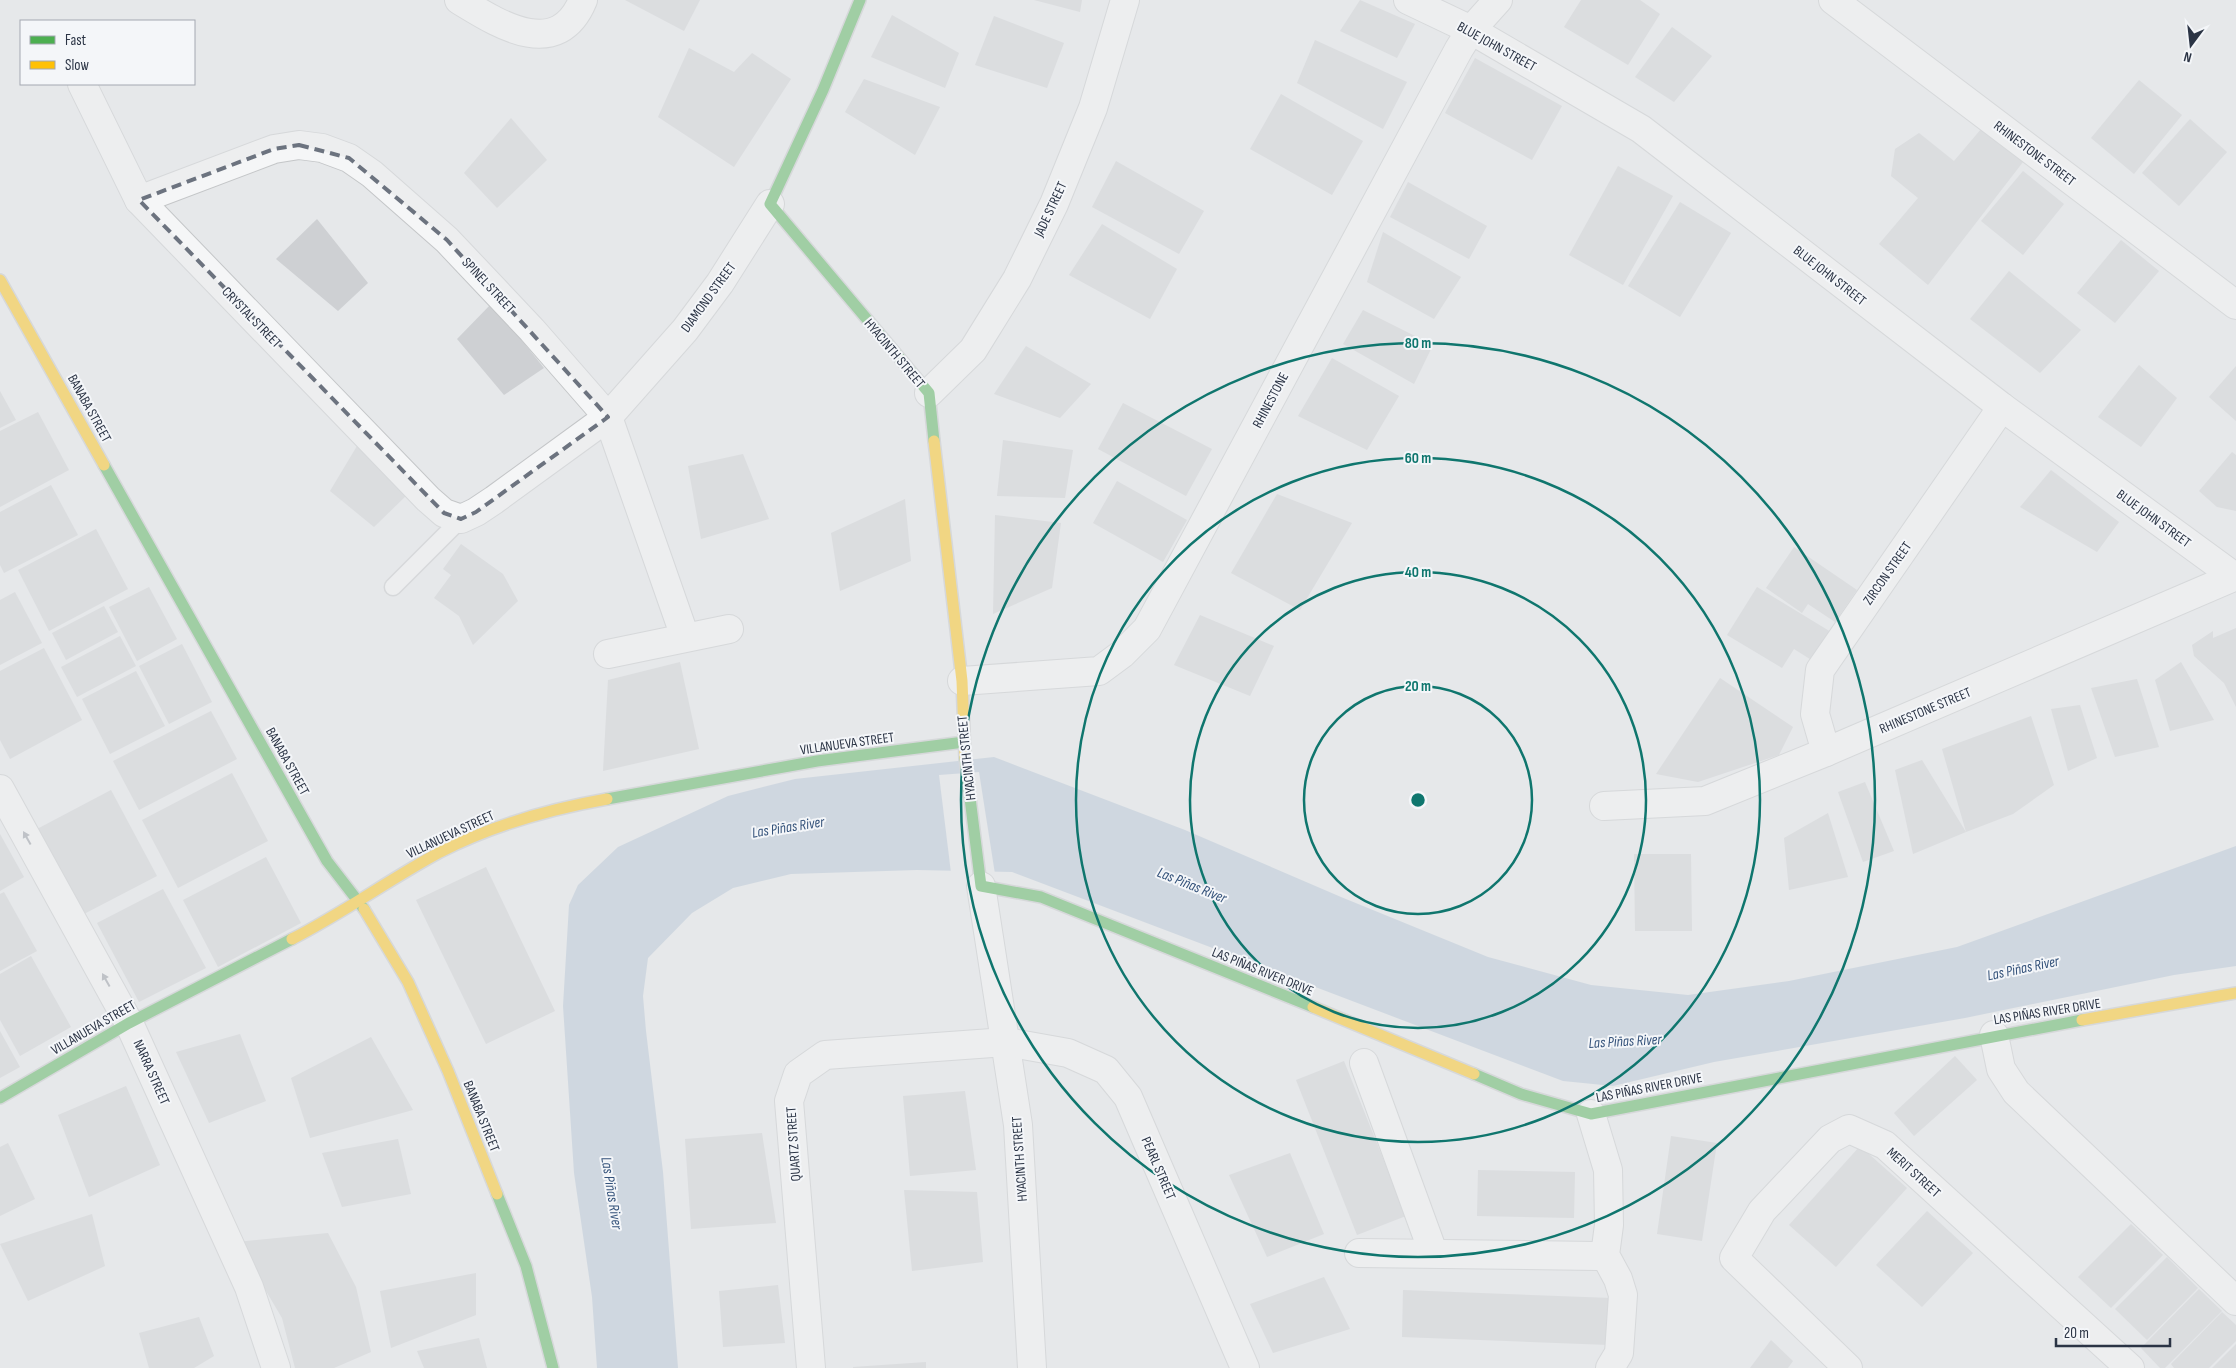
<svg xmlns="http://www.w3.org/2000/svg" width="2236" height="1368" viewBox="0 0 2236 1368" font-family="'Sofia Sans Condensed',sans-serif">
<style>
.water{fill:#b4c4d5}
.pier{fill:#e6e8ea}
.building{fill:#ced0d3}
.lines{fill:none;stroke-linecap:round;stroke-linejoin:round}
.lane-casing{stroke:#c4c6c8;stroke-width:19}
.street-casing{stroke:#c4c6c8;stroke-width:30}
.fast-casing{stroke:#c4c6c8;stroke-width:14}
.slow-casing{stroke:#c4c6c8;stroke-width:14}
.lane{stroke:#f5f6f7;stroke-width:16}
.street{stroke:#f5f6f7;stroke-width:28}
.fast{stroke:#4caf50;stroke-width:11}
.slow{stroke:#ffc107;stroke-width:11}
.oneway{fill:#90959e}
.marked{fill:none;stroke:#6c737f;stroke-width:4;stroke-dasharray:10 6;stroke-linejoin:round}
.ring{fill:none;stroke:#0f766e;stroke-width:2.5}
.labels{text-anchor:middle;stroke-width:4;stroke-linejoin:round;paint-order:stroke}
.street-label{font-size:14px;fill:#2b3445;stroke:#f4f6f9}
.water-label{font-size:15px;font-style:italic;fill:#34527a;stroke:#f4f6f9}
.centre{fill:#0f766e;stroke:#f4f6f9;stroke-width:2.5}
.ring-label{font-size:15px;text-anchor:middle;font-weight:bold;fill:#0f766e;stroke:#f4f6f9;stroke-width:4;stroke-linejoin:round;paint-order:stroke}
</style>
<rect width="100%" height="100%" fill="#e6e8ea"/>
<!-- water -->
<path class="water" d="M994 757 1185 830 1341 897 1488 957 1591 985 1688 995 1789 981 1957 947 2236 846V966L2174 975 1965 1018 1714 1062 1613 1086 1563 1081 1012 872 917 870 791 874 733 888 692 913 648 958 643 996 646 1031 663 1172 678 1368H597L592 1297 574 1173 563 1006 569 905 578 885 618 847 728 796 795 779Z"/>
<!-- pier -->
<path class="pier" d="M979 772 995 874 951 873 939 775Z"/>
<!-- building -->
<g class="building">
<path d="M625 0H700L684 31Z"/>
<path d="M1034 0H1082L1080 12Z"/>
<path d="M1360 0 1415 24 1397 58 1340 31Z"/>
<path d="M1581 0H1640L1660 14 1628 65 1564 27Z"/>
<path d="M892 15 959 53 945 88 871 57Z"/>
<path d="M994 16 1064 43 1047 88 975 65Z"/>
<path d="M1672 27 1712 56 1674 102 1635 77Z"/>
<path d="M1315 40 1407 82 1383 129 1297 83Z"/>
<path d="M689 48 734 72 752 53 791 79 734 167 658 117Z"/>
<path d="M1475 58 1562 106 1532 160 1445 113Z"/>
<path d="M864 79 940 107 915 155 845 112Z"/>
<path d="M2139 80 2182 115 2134 174 2091 138Z"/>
<path d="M1281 94 1363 141 1332 195 1250 149Z"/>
<path d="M511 118 547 160 497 208 464 173Z"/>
<path d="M2190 119 2227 152 2179 206 2142 173Z"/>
<path d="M1987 122 2023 162 1928 285 1879 244 1918 198 1891 176 1895 149 1919 133 1954 161Z"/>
<path d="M1116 161 1204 211 1179 254 1092 207Z"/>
<path d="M1618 166 1673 196 1623 285 1569 255Z"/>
<path d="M2023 171 2064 204 2023 255 1981 221Z"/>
<path d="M1408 182 1487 226 1469 259 1390 217Z"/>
<path d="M1680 202 1731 233 1680 317 1628 286Z"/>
<path d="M317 219 368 283 338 311 276 259Z"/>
<path d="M1102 224 1177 269 1150 319 1069 275Z"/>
<path d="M1383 232 1461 277 1434 319 1367 282Z"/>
<path d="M2121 240 2159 271 2115 323 2077 293Z"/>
<path d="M2009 271 2081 330 2040 373 1970 319Z"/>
<path d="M492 303 544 368 504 395 457 339Z"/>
<path d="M1363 310 1433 345 1414 384 1343 344Z"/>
<path d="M1026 346 1091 384 1060 418 994 394Z"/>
<path d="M1332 358 1399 396 1367 450 1298 416Z"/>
<path d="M2139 365 2177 398 2141 447 2098 417Z"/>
<path d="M2236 366V421L2209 397Z"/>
<path d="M0 391 16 420 0 428Z"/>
<path d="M1123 403 1212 449 1186 496 1098 449Z"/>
<path d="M38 412 69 470 0 507V431Z"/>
<path d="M1003 440 1073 450 1065 498 997 496Z"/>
<path d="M360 441 411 491 374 527 330 491Z"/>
<path d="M2232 452 2236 455V511L2217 507 2199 491Z"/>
<path d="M743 454 769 519 701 539 688 466Z"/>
<path d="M2051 470 2119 522 2097 552 2020 507Z"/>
<path d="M1117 481 1187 520 1163 562 1093 523Z"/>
<path d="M51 485 78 535 4 573 0 565V512Z"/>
<path d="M1277 494 1352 523 1300 610 1231 573Z"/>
<path d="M905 499 911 561 840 591 831 533Z"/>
<path d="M995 515 1061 523 1052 588 993 614Z"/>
<path d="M96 529 128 589 49 631 18 570Z"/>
<path d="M461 544 503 574 518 601 473 645 459 616 434 598 451 575 443 569Z"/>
<path d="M1794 547 1857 590 1835 622 1808 604 1802 613 1766 588Z"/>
<path d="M149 587 177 639 137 661 109 607Z"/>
<path d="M1757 587 1831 632 1813 661 1794 649 1782 668 1727 635Z"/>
<path d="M15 592 42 643 0 665V600Z"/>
<path d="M104 606 118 632 66 660 52 633Z"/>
<path d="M1200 615 1274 646 1250 696 1174 665Z"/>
<path d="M2236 628V707L2224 683 2194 656 2192 645 2213 631V638Z"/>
<path d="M120 636 136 666 77 697 61 667Z"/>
<path d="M182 644 212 702 169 724 139 666Z"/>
<path d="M44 648 82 720 10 759 0 740V671Z"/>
<path d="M680 662 699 749 603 771 608 680Z"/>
<path d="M2181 662 2214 720 2170 731 2155 680Z"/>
<path d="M136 671 165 726 110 754 82 699Z"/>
<path d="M1720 678 1793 727 1779 755 1698 782 1656 774Z"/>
<path d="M2137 679 2159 747 2115 757 2091 688Z"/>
<path d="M2080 705 2097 758 2068 771 2051 709Z"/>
<path d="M211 711 237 759 139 810 113 761Z"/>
<path d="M2031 716 2054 785 2013 814 1966 832 1942 749Z"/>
<path d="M1922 760 1966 832 1913 854 1895 770Z"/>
<path d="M232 773 268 841 178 888 142 820Z"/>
<path d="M1865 782 1894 851 1863 862 1838 792Z"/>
<path d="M111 790 157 876 82 915 37 829Z"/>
<path d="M1828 813 1848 877 1789 890 1784 838Z"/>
<path d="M0 834 24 877 0 891Z"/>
<path d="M1634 854H1691L1692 931H1635Z"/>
<path d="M266 857 301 923 218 967 183 900Z"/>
<path d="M486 867 555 1011 486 1044 416 900Z"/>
<path d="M163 889 206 968 139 1002 97 923Z"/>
<path d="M4 892 37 951 0 971V894Z"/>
<path d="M31 956 71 1027 20 1056 0 1020V974Z"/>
<path d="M0 1031 20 1067 0 1078Z"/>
<path d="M240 1034 266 1101 209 1123 176 1052Z"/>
<path d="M371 1037 413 1110 310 1138 291 1078Z"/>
<path d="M1955 1056 1977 1080 1914 1136 1894 1113Z"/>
<path d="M1344 1061 1406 1216 1357 1235 1296 1080Z"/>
<path d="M126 1086 160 1165 89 1197 58 1115Z"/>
<path d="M965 1091 976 1170 910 1176 903 1096Z"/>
<path d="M762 1133 776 1223 691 1229 685 1139Z"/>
<path d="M1671 1136 1717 1143 1702 1241 1657 1234Z"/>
<path d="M398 1139 411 1194 342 1207 322 1153Z"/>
<path d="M8 1143 35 1199 0 1216V1147Z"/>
<path d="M1860 1146 1907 1188 1836 1267 1789 1225Z"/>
<path d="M1290 1153 1324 1234 1267 1257 1229 1175Z"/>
<path d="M1478 1170 1575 1172 1574 1218 1477 1216Z"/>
<path d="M904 1190 977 1192 983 1262 912 1271Z"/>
<path d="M1927 1211 1973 1253 1922 1307 1876 1265Z"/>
<path d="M92 1214 105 1266 28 1301 0 1244Z"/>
<path d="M2131 1224 2163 1255 2111 1308 2078 1277Z"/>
<path d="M328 1233 356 1287 371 1352 334 1368H295L282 1318 237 1242Z"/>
<path d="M2167 1257 2198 1288 2147 1340 2115 1309Z"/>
<path d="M476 1273V1315L391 1348 380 1291Z"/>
<path d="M1324 1277 1350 1329 1273 1353 1250 1304Z"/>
<path d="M778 1285 785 1343 723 1347 719 1291Z"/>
<path d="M2199 1289 2222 1311 2165 1368H2160L2141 1348Z"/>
<path d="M1403 1290 1611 1298 1609 1345 1402 1337Z"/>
<path d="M2222 1312 2236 1325V1341L2209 1368H2174L2171 1364Z"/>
<path d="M199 1317 214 1356 194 1368H149L139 1333Z"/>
<path d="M479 1338 487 1368H424L417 1351Z"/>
<path d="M1771 1340 1793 1361 1788 1368H1750Z"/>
<path d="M2236 1344V1368H2212Z"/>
<path d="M926 1362V1368H853V1367Z"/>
</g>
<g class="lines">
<defs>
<path id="lane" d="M393 587 461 519"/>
<g id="street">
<path d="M459 0C497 23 557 63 583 0"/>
<path d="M1408 0 1471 30 1641 129 2002 407 2235 577"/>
<path d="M1833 0 2236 305"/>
<path d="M82 84 139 200 428 499 444 513 461 519 476 512 494 500 608 417 685 330 720 283 770 204"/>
<path d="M139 200 274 149 299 145 322 148 349 158 372 174 447 240 532 330 608 417 685 637"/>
<path d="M929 393 973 350 1017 279 1054 204 1093 108 1125 0"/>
<path d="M608 654 729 629"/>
<path d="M962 681 1099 671 1122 654 1147 629 1459 49 1471 30 1498 0"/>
<path d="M1826 752 1815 714 1820 670 2002 407"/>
<path d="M0 789 129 1023 249 1287 276 1368"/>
<path d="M1604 806 1705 801 1826 752 2236 576"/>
<path d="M981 886 1018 1125 1032 1368"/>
<path d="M1994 1035 2001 1069 2016 1092 2236 1301"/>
<path d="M1364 1063 1433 1252"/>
<path d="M1591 1114 1608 1170 1609 1225 1605 1255 1618 1279 1623 1295 1619 1353 1610 1368"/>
<path d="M1359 1253 1597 1256 1605 1255"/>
<path d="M811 1368 789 1101 798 1074 825 1055 1006 1042 1068 1053 1106 1070 1128 1097 1245 1368"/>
<path d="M1848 1368 1734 1258 1762 1211 1830 1139 1849 1129 1885 1145 2130 1368"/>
</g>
<g id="fast">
<path d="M860 0 823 90 770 204 929 393 934 441"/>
<path d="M104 465 327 861 364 909"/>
<path d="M965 758 981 886 1041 897 1313 1007"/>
<path d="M607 799 817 761 964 742"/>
<path d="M1474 1074 1521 1094 1591 1114 2082 1020"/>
<path d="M0 1098 129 1023 292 939"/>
<path d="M497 1194 526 1266 553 1368"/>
</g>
<g id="slow">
<path d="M0 280 104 465"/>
<path d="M934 441 962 681 965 758"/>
<path d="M364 909 408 982 448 1071 497 1194"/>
<path d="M292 939C343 913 390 879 440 852 493 825 550 809 607 799"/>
<path d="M1313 1007 1474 1074"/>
<path d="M2082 1020 2236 993"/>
</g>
</defs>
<!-- lane casing -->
<use href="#lane" class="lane-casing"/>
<!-- street casing -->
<use href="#street" class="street-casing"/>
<!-- fast casing -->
<use href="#fast" class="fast-casing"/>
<!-- slow casing -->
<use href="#slow" class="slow-casing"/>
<!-- lane -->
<use href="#lane" class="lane"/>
<!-- street -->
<use href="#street" class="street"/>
<!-- fast -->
<use href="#fast" class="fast"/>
<!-- slow -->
<use href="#slow" class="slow"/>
</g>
<!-- one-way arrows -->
<defs><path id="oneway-solid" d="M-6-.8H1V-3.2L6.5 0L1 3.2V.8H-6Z" transform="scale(1.25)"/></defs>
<g class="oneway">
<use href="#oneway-solid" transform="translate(27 838) rotate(-119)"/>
<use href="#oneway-solid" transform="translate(106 980) rotate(-119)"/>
</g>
<!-- marked area -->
<path d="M0 0H2236V1368H0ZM299 145 349 158 447 240 608 417 476 512 461 519 444 513 139 200 274 149Z" fill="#e6e8ea" fill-opacity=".55" fill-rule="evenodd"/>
<path class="marked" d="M299 145 349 158 447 240 608 417 476 512 461 519 444 513 139 200 274 149Z"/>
<!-- distance rings -->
<g class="ring">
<circle cx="1418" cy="800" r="114"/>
<circle cx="1418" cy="800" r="228"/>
<circle cx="1418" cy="800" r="342"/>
<circle cx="1418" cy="800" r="457"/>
</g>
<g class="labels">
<!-- street labels -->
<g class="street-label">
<text transform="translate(1497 46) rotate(29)" y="5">BLUE JOHN STREET</text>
<text transform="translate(2035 153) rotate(37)" y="5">RHINESTONE STREET</text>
<text transform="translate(1050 209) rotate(-65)" y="5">JADE STREET</text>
<text transform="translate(1830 275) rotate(38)" y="5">BLUE JOHN STREET</text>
<text transform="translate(489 285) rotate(47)" y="5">SPINEL STREET</text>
<text transform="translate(708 297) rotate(-54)" y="5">DIAMOND STREET</text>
<text transform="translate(252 317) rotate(46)" y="5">CRYSTAL STREET</text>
<text transform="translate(895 353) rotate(50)" y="5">HYACINTH STREET</text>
<text transform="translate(1270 400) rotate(-62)" y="5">RHINESTONE</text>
<text transform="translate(90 408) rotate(61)" y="5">BANABA STREET</text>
<text transform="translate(2154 518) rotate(36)" y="5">BLUE JOHN STREET</text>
<text transform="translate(1887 573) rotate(-55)" y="5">ZIRCON STREET</text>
<text transform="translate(1925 710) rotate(-23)" y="5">RHINESTONE STREET</text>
<text transform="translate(847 743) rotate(-8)" y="5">VILLANUEVA STREET</text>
<text transform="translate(966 758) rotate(-96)" y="5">HYACINTH STREET</text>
<text transform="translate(288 761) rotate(61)" y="5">BANABA STREET</text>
<text transform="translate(450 834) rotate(-25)" y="5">VILLANUEVA STREET</text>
<text transform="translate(1263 971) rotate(22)" y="5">LAS PIÑAS RIVER DRIVE</text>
<text transform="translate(2047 1011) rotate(-9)" y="5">LAS PIÑAS RIVER DRIVE</text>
<text transform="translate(93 1027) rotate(-30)" y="5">VILLANUEVA STREET</text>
<text transform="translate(152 1072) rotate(66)" y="5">NARRA STREET</text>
<text transform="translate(1649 1087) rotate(-11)" y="5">LAS PIÑAS RIVER DRIVE</text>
<text transform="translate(482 1116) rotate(68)" y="5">BANABA STREET</text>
<text transform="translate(793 1144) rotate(-94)" y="5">QUARTZ STREET</text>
<text transform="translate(1019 1159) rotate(-94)" y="5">HYACINTH STREET</text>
<text transform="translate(1159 1168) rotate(67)" y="5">PEARL STREET</text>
<text transform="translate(1914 1172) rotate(42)" y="5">MERIT STREET</text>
</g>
<!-- water labels -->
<g class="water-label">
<text transform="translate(788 827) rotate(-9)" y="5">Las Piñas River</text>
<text transform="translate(1192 885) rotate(22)" y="5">Las Piñas River</text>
<text transform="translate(2023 968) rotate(-12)" y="5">Las Piñas River</text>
<text transform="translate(1625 1041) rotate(-3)" y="5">Las Piñas River</text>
<text transform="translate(612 1193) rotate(81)" y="5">Las Piñas River</text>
</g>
</g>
<circle cx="1418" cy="800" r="8" class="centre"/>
<g class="ring-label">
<text x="1418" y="348">80 m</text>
<text x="1418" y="463">60 m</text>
<text x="1418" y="577">40 m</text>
<text x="1418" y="691">20 m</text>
</g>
<!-- legend -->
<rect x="20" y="20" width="175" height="65" fill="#f4f6f9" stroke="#a4a8b1"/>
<rect x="30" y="36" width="25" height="8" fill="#4caf50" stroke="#a4a8b1"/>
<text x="65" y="45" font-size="15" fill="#2b3445">Fast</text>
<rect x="30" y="61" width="25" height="8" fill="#ffc107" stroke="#a4a8b1"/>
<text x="65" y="70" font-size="15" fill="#2b3445">Slow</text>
<!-- north arrow -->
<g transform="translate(2191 45) rotate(195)" stroke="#f4f6f9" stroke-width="4" paint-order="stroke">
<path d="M0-4L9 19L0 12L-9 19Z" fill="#2b3445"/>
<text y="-8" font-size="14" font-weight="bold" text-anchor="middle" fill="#2b3445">N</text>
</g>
<!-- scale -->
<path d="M2056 1338v8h114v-8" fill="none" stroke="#2b3445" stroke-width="2.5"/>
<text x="2064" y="1338" font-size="15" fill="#2b3445" stroke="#f4f6f9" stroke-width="4" paint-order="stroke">20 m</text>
</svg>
